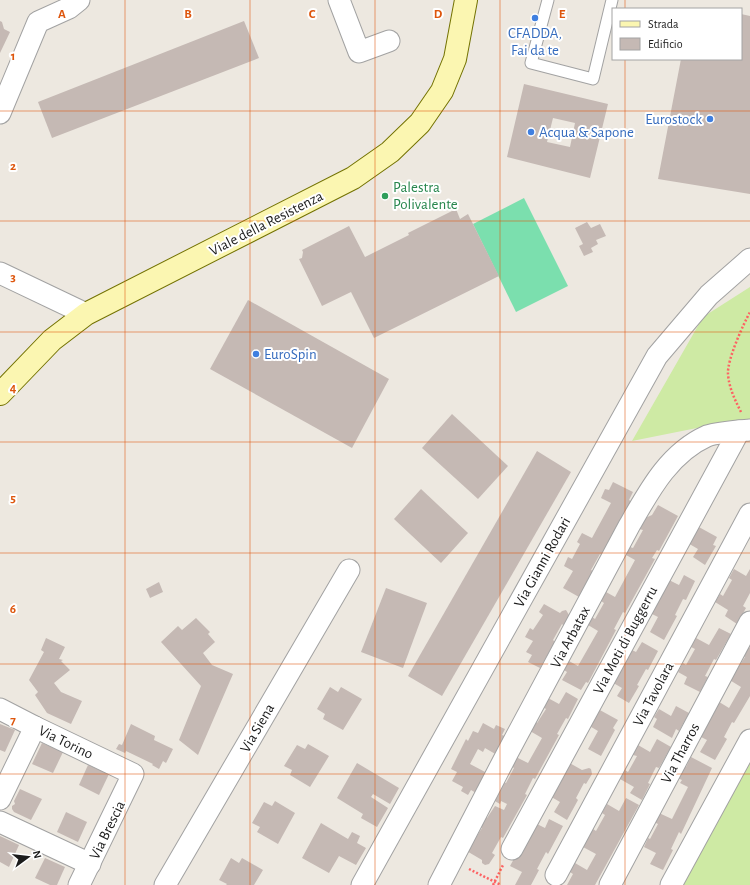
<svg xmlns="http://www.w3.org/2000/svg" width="750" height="885" viewBox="0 0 750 885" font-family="'Alegreya Sans',sans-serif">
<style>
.grass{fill:#ceeaa4}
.pitch{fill:#7bdfae}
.building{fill:#c5b9b4;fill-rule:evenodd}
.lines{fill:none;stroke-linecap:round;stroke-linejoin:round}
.service-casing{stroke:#a2a2a2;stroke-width:13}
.minor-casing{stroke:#a2a2a2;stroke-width:23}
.secondary-casing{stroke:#737202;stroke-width:24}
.path{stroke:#fd6263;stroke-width:2.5;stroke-dasharray:2 2;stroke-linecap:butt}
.service{stroke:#fff;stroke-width:11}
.minor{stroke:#fff;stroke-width:21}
.secondary{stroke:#fbf6b1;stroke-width:22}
.grid{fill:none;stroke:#de560d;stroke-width:1;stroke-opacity:0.55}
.shop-dot{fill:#3f7fe0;stroke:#fff;stroke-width:1.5}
.leisure-dot{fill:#2e9e5b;stroke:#fff;stroke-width:1.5}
.labels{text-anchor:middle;stroke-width:4;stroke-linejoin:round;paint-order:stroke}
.shop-label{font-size:15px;fill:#366cbe;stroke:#fff;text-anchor:start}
.leisure-label{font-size:15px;fill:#27864d;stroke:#fff;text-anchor:start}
.street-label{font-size:15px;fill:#1b1b1b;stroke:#fff}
.grid-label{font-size:13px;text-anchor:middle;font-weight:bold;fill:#de560d;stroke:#fff;stroke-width:4;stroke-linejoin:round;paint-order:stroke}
</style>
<rect width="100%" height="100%" fill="#ede8e0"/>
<!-- grass -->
<g class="grass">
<path d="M750 287V421L712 425 632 441 703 317Z"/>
<path d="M750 749V885H683Z"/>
</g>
<!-- pitch -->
<path class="pitch" d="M524 198 568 286 516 312 473 224Z"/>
<!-- building -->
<g class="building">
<path d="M741 14 750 16V194L658 179 681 59H741Z"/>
<path d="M0 21 2 22 4 29 10 32 0 53Z"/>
<path d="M244 21 259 58 52 138 38 102Z"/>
<path d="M524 84 608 104 590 178 507 157ZM553 118 575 123 570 147 547 142Z"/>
<path d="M456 209 460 219 468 214 499 276 374 338 351 292 322 306 299 259 302 258 303 252 302 250 349 226 365 257 409 235 408 233Z"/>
<path d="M587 222 591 228 600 224 606 236 596 240 598 244 591 248 593 252 584 256 579 246 583 244 575 228Z"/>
<path d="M248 300 389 379 352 448 210 369Z"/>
<path d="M452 414 508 466 478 499 422 448Z"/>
<path d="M537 451 571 472 442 696 408 676Z"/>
<path d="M613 482 633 492 629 500 632 502 602 555 600 554 591 570 593 571 579 597 563 588 573 571 564 566 568 557 572 559 580 544 577 542 582 533 592 538 611 503 601 498 605 489 609 490Z"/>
<path d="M421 489 468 533 441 563 394 519Z"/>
<path d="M658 505 678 516 659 551 657 550 652 558 655 559 625 613 623 612 614 629 616 630 588 683 586 682 581 690 562 680 567 672 564 670 569 661 578 666 598 631 588 625 592 617 595 619 604 603 601 601 606 592 615 597 635 560 626 555 630 547 633 548 643 530 639 529 645 518 652 515Z"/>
<path d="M697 526 717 537 713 545 716 546 705 565 693 557 698 549 686 542Z"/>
<path d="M734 569 746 576 750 569V593L743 606 746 608 737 624 725 616 728 610 715 602 720 594 723 596 732 580 729 578Z"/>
<path d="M684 575 695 581 686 600 683 599 675 615 677 616 664 640 650 632 658 617 648 612 665 578 679 585Z"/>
<path d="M159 582 163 592 150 598 146 589Z"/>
<path d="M386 588 427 603 403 668 361 652Z"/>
<path d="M544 604 560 613 562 611 566 610 569 615 564 626 562 624 553 640 555 642 540 668 528 662 532 655 526 652 533 641 525 637 530 628 533 630 543 615 539 612Z"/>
<path d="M196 618 210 632 208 634 215 642 203 653 212 665 233 674 198 755 179 740 201 686 161 642 178 626 182 630Z"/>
<path d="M719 628 731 634 716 660 714 659 705 676 708 677 700 692 684 684 687 677 678 672 683 663 686 665 695 649 691 647 696 638 709 645Z"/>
<path d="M46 638 65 647 59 659 63 660 61 661 70 670 54 683 61 692 82 701 71 724 47 713 35 695 38 692 29 680 44 652 41 650Z"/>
<path d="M642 642 658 651 648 670 646 669 637 685 639 686 629 703 617 696 622 688 610 681 628 648 636 652Z"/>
<path d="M748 646 750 648V696L734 723 732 722 724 737 727 739 715 760 700 752 707 740 697 735 716 700 729 708 741 687 728 679 734 670 736 671 745 657 742 655Z"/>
<path d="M330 687 338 692 341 687 362 699 343 730 323 719 325 714 317 709Z"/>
<path d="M566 692 578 699 568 719 566 718 557 734 559 735 535 779 533 778 525 794 527 795 503 838 501 837 492 853 495 855 489 864 485 865 482 863V860L465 850 470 841 473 842 482 828 478 826 484 816 487 818 495 806 504 810 507 804 501 801 500 804 493 800 503 782 506 783 514 768 511 766 516 757 528 763 542 738 530 731 535 722 537 723 546 709 543 707 548 698 559 704Z"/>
<path d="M676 706 689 713 679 731 676 729 672 738 653 727 657 719 654 717 659 709 671 716Z"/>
<path d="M598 709 618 720 613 728 615 730 601 756 588 749 598 731 586 724Z"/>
<path d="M483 723 494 729 496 725 505 729 502 735 507 737 497 755 485 748 483 752 478 749 470 764 487 773 476 793 471 790 468 795 461 791 463 787 452 781 457 772 451 769 466 739 468 741 473 731 478 733Z"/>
<path d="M0 724 15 730 5 752 0 750Z"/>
<path d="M131 724 155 736 154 740 173 749 166 763 163 761 159 769 152 765 153 764 126 751 125 753 116 749 119 744 122 745Z"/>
<path d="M657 739 671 747 659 768 656 767 648 783 650 784 642 800 630 793 634 787 620 779 625 770 628 772 637 756 633 755 638 745 650 752Z"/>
<path d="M42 743 63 752 53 773 32 764Z"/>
<path d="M308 744 329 756 310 787 290 775 292 770 284 766 297 745 305 749Z"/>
<path d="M691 757 712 768 681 834 679 832 671 849 673 850 663 870 650 864 656 853 644 847 648 838 650 839 658 824 654 822 659 813 672 819 688 787 680 783 682 780 675 777 681 765 686 767Z"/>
<path d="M566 761 582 770 589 768 591 769 592 774 586 784 584 783 576 798 578 800 567 820 554 812 560 802 548 795Z"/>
<path d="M357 763 399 788 390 804 373 794 371 797 388 808 377 827 361 818 363 814 337 798Z"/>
<path d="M88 765 109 774 99 795 79 785Z"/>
<path d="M20 789 42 799 31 820 14 812 12 809V806L15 804 14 801Z"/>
<path d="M626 798 639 805 595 885H567L573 874 570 872 575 863 587 870 596 854 583 847 593 829 596 831 605 815 602 813 607 804 619 811Z"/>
<path d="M275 801 295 813 278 844 257 832 260 827 252 823 264 802 272 806Z"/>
<path d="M66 812 87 822 78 842 57 832Z"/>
<path d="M549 819 563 826 548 854 546 852 537 869 539 870 531 885H515L522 872 510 866 515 857 518 858 526 842 533 822 545 828Z"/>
<path d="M321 823 348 839 352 832 360 836 357 843 366 848 356 865 339 856 329 873 302 858Z"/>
<path d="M0 836 19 845 9 867 0 862Z"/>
<path d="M45 858 65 867 57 885H50L35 878Z"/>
<path d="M231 858 239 863 242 858 263 870 254 885H226L227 884 219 880Z"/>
</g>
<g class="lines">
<defs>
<path id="service" d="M548 0 531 63 593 79 612 0"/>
<g id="minor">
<path d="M339 0 359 52 389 41"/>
<path d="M0 113 38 22 69 8 79 0"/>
<path d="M0 273 86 314"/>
<path d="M0 709 35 727 133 774 79 885"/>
<path d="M0 799 35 727"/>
<path d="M0 822 90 864"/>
<path d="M512 849 739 431"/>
<path d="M556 875 750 514"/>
<path d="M165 885 349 570"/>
<path d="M362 885 657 356 709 295 750 259"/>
<path d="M439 885 508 752 629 526C649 491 669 453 707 436 719 432 738 431 750 430"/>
<path d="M610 885 750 622"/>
<path d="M671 885 750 740"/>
</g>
<path id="secondary" d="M0 394 52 340 86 314 353 178 390 152 420 123 442 91 455 59 466 0"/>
</defs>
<!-- service casing -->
<use href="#service" class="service-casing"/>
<!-- minor casing -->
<use href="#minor" class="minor-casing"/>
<!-- secondary casing -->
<use href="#secondary" class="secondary-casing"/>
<!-- path -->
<g class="path">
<path d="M741 412C735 400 729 388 728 374 727 360 743 325 750 312"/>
<path d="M469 869 501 885"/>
<path d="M493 885 503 865"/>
</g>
<!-- service -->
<use href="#service" class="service"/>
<!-- minor -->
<use href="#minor" class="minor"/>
<!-- secondary -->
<use href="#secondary" class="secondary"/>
</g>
<!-- grid -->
<path class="grid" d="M125 0V885M250 0V885M375 0V885M500 0V885M625 0V9M625 59V885M0 111H750M0 221H750M0 332H750M0 442H750M0 553H750M0 664H750M0 774H750"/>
<!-- markers -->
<g class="shop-dot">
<circle cx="535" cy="18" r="4"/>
<circle cx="710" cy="119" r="4"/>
<circle cx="531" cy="132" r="4"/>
<circle cx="256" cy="354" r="4"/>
</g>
<circle class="leisure-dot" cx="385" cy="196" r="4"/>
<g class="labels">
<!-- shop labels -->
<g class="shop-label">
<text x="535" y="38" text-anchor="middle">CFADDA,<tspan x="535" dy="17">Fai da te</tspan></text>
<text x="702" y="124" text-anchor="end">Eurostock</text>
<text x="539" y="137">Acqua &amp; Sapone</text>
<text x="264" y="359">EuroSpin</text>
</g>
<!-- leisure labels -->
<g class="leisure-label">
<text x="393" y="192">Palestra<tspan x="393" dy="17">Polivalente</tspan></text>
</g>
<!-- street labels -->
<g class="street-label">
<text transform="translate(266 223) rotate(-27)" y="5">Viale della Resistenza</text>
<text transform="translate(542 562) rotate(-61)" y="5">Via Gianni Rodari</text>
<text transform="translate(570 637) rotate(-62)" y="5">Via Arbatax</text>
<text transform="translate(625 640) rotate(-62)" y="5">Via Moti di Buggerru</text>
<text transform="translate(653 694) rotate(-62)" y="5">Via Tavolara</text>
<text transform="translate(257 728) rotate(-60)" y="5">Via Siena</text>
<text transform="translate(66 742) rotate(26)" y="5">Via Torino</text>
<text transform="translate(680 753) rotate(-62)" y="5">Via Tharros</text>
<text transform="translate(107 830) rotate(-64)" y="5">Via Brescia</text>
</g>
</g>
<g class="grid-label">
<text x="62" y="18">A</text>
<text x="188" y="18">B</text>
<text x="312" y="18">C</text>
<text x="438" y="18">D</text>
<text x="562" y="18">E</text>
<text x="13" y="60">1</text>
<text x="13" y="170">2</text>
<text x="13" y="281">3</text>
<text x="13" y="392">4</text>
<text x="13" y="502">5</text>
<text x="13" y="613">6</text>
<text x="13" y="724">7</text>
</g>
<!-- legend -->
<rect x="612" y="8" width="130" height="52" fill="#ffffff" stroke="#a4a4a4"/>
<rect x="620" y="21" width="20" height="6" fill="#fbf6b1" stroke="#a4a4a4"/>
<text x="648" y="28" font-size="12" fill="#1b1b1b">Strada</text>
<rect x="620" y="38" width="20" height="12" fill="#c5b9b4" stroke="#a4a4a4"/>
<text x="648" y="48" font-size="12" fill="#1b1b1b">Edificio</text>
<!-- north arrow -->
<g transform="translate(28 857) rotate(75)" stroke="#ffffff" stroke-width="3" paint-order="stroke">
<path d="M0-3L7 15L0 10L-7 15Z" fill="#1b1b1b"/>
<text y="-6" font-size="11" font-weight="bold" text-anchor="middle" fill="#1b1b1b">N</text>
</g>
</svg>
